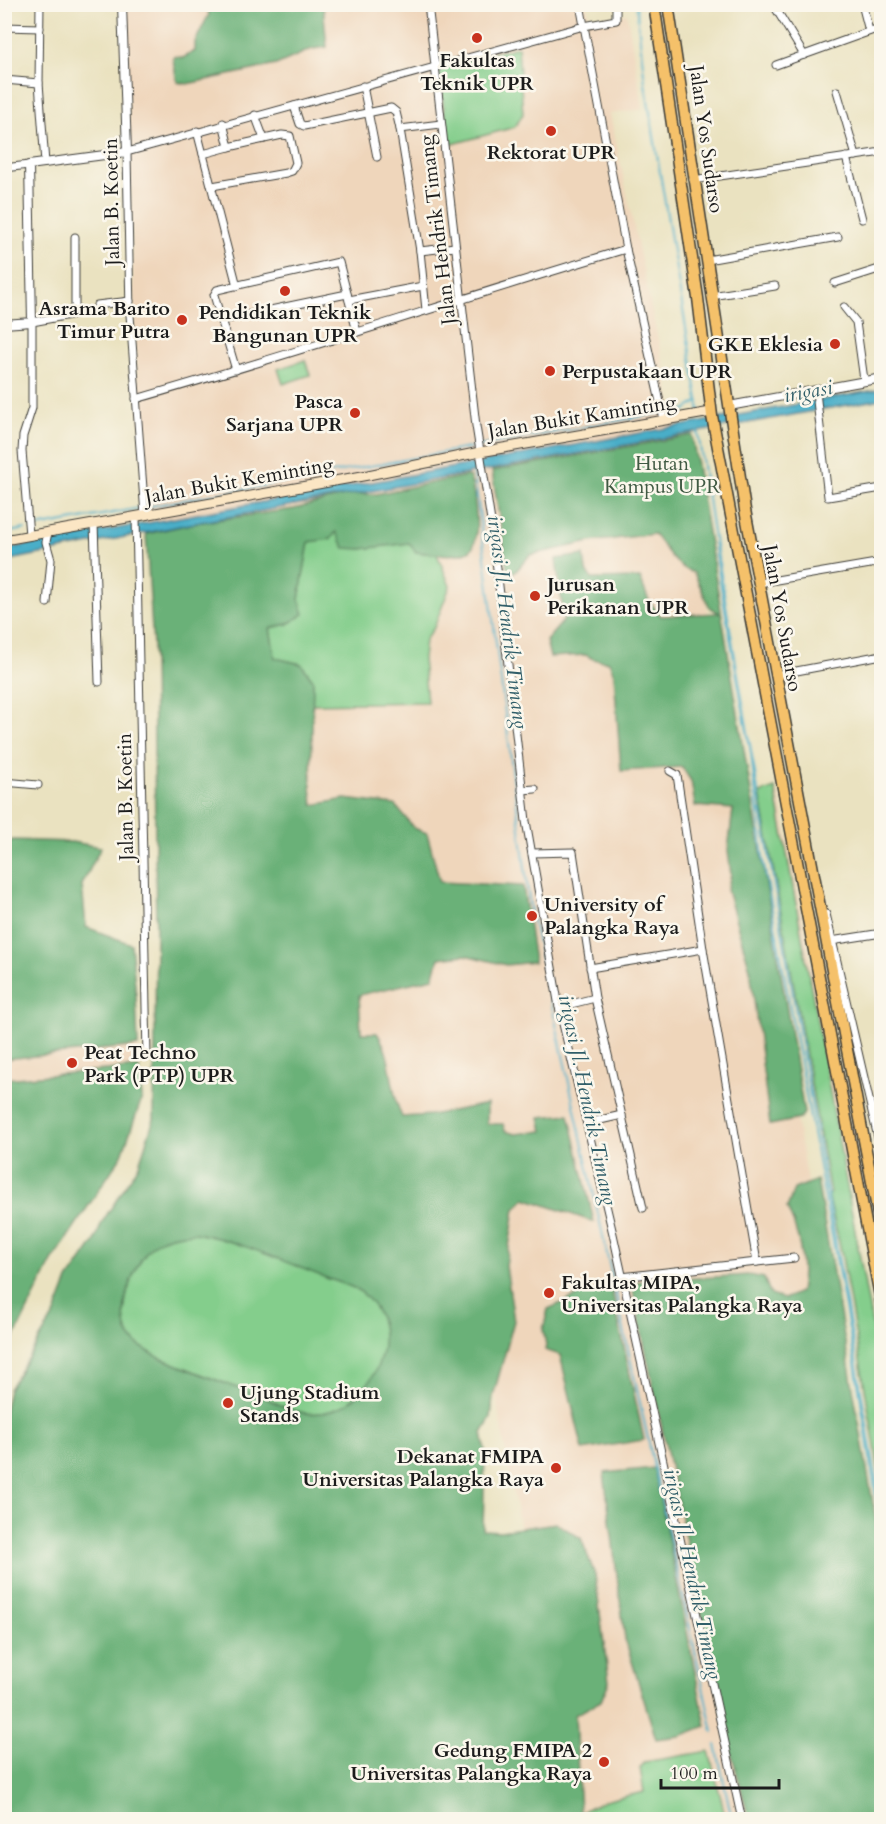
<svg xmlns="http://www.w3.org/2000/svg" width="886" height="1824" viewBox="0 0 886 1824" font-family="Cardo,serif">
<style>
.built{fill:#efd6bb}
.green{fill:#84ce8c;stroke:#507554;stroke-width:1.5}
.forest{fill:#6bb178;stroke:#44664a;stroke-width:1.5;fill-rule:evenodd}
.water{fill:#48aec8;stroke:#326572;stroke-width:1.5}
.lines{fill:none;stroke-linecap:round;stroke-linejoin:round}
.stream{stroke:#48aec8;stroke-width:2}
.minor-casing{stroke:#3b3a35;stroke-width:9}
.tertiary-casing{stroke:#3b3a35;stroke-width:10}
.secondary-casing{stroke:#3b3a35;stroke-width:11}
.primary-casing{stroke:#3b3a35;stroke-width:13}
.minor{stroke:#fff;stroke-width:7}
.tertiary{stroke:#fff;stroke-width:8}
.secondary{stroke:#fbe6c4;stroke-width:9}
.primary{stroke:#f5c16b;stroke-width:10}
.poi-dot{fill:#c8321e;stroke:#fbf7ec;stroke-width:2}
.labels{text-anchor:middle;stroke-width:5;stroke-linejoin:round;paint-order:stroke}
.poi-label{font-size:20px;font-weight:bold;fill:#1c1c1c;stroke:#fbf7ec;text-anchor:start}
.street-label{font-size:20px;fill:#1c1c1c;stroke:#fbf7ec}
.park-label{font-size:20px;fill:#405a43;stroke:#fbf7ec}
.water-label{font-size:21px;font-style:italic;fill:#305e69;stroke:#fbf7ec}
</style>
<rect width="100%" height="100%" fill="#fbf7ec"/>
<filter id="ink" filterUnits="userSpaceOnUse"><feTurbulence type="fractalNoise" baseFrequency=".0167" numOctaves="2"/><feDisplacementMap in="SourceGraphic" scale="12" xChannelSelector="R" yChannelSelector="G"/><feConvolveMatrix kernelMatrix="1 2 1 2 8 2 1 2 1" color-interpolation-filters="sRGB"/></filter>
<filter id="wash" filterUnits="userSpaceOnUse"><feTurbulence type="fractalNoise" baseFrequency=".008" numOctaves="4" result="noise"/><feDisplacementMap in="SourceGraphic" scale="24" xChannelSelector="R" yChannelSelector="G"/><feGaussianBlur stdDeviation="1.35" result="paint"/><feColorMatrix in="noise" values="0 0 0 0 0 0 0 0 0 0 0 0 0 0 0 0 0 1.4 0 .05"/><feComposite in="paint" operator="in"/></filter>
<g filter="url(#wash)">
<rect width="100%" height="100%" fill="#eae2c0"/>
<!-- built -->
<g class="built">
<path d="M586 4 590 20 627 14 643 109 610 114 671 401 828 1302 777 1819H574L458 1195 375 1165 237 519 146 534 134 315 126 5Z"/>
<path d="M779 792 852 1182 829 1186 761 795Z"/>
<path d="M138 1046 139 1067 5 1079V1059Z"/>
</g>
<!-- green -->
<g class="green">
<path d="M518 47 523 114 515 127 449 145 438 67Z"/>
<path d="M305 360 310 375 283 384 278 369Z"/>
<path d="M337 532 361 549 409 543 416 552 437 554 450 586 434 628 425 640 423 659 427 702 312 704 313 680 301 664 275 658 270 628 288 624 299 599 309 542Z"/>
<path d="M775 788 881 1374V1481L841 1251 828 1194 830 1193 760 793Z"/>
<path d="M195 1233C240 1241 282 1261 324 1277 336 1282 353 1285 362 1293 413 1335 366 1421 305 1413 293 1412 279 1404 267 1399 231 1386 196 1372 160 1358 148 1351 130 1343 126 1328 119 1303 135 1260 155 1243 166 1235 181 1234 195 1233Z"/>
<path d="M709 1751 726 1819 574 1820C589 1800 621 1798 644 1792L640 1768 645 1762Z"/>
</g>
<!-- forest -->
<g class="forest">
<path d="M206 5H323L327 47 312 49 276 65 187 84 177 82 173 60 175 56 183 58 195 51V42L209 14Z"/>
<path d="M692 435 804 1113 800 1119 770 1125 750 969 727 890 731 875 728 850 733 809 695 806 691 781 682 767 621 771 614 674 609 662 593 659 586 655 550 657 546 641 564 620 556 559 584 555 586 571 592 579 640 578 649 601 661 616 720 613 710 608 694 573C674 566 667 550 654 534L590 542 530 555 516 571 510 573 507 568 492 471Z"/>
<path d="M466 476 470 477C474 490 483 543 469 551 455 558 431 553 416 552L409 543 361 549 345 548 336 532 331 539 309 542 299 599 304 614 288 624 270 628 275 658 301 664 313 680 311 787 313 805 345 799 395 805 414 828 427 833 440 882 523 886 534 962 506 965 465 955 439 958 433 978 359 995 361 1033H377C394 1057 389 1090 402 1117L431 1115 487 1104V1124H503L505 1131 515 1134 543 1131 540 1117 569 1114 594 1222 525 1198 515 1209 506 1266 514 1321 493 1397 491 1418 482 1433 485 1450 483 1530 500 1531 556 1523 581 1538 595 1575 609 1682 601 1701 575 1715 580 1812 576 1820H5L4 1412 9 1389 55 1314 68 1280 95 1241 102 1222 138 1167 154 1119 156 935 153 646 146 534 195 523 294 509 351 494H376ZM195 1233C240 1241 282 1261 324 1277 336 1282 353 1285 362 1293 412 1335 366 1421 305 1413 293 1412 279 1404 267 1399 231 1386 195 1372 160 1358 148 1351 129 1342 126 1328 119 1303 135 1260 155 1243 166 1235 181 1234 195 1233Z"/>
<path d="M13 840 72 842 101 847 82 885 86 927 131 944 136 995 138 1046 5 1059 4 843Z"/>
<path d="M139 1067 142 1098 122 1155 52 1261 5 1356V1079Z"/>
<path d="M817 1180 881 1550V1819H749L729 1744 631 1282 749 1275 764 1278 771 1295 784 1299 800 1292C805 1263 800 1235 787 1208L794 1189Z"/>
<path d="M611 1286 644 1440 583 1450 560 1355 545 1350 546 1345 543 1330 548 1309 579 1295Z"/>
<path d="M654 1468 706 1726 680 1736 656 1739 625 1639 604 1473Z"/>
</g>
<!-- water -->
<path class="water" d="M881 389V399L195 523 5 561V549Z"/>
<g class="lines">
<!-- stream -->
<g class="stream">
<path d="M636 4 645 83 700 412"/>
<path d="M665 412 685 410 699 401"/>
<path d="M698 432 721 586 751 753 764 865 853 1351 882 1533"/>
<path d="M474 472 530 907 713 1732"/>
<path d="M31 528 660 413"/>
<path d="M4 533 25 529"/>
<path d="M715 541 882 1513"/>
<path d="M716 1745 732 1820"/>
</g>
</g>
</g>
<g filter="url(#ink)">
<g class="lines">
<defs>
<g id="minor">
<path d="M40 4 39 83 45 163"/>
<path d="M428 4 476 426 493 534 526 821 559 1007 613 1234 742 1820"/>
<path d="M616 4V20L584 26 626 249 664 420"/>
<path d="M773 4 804 55"/>
<path d="M862 4 869 31"/>
<path d="M4 27 40 28"/>
<path d="M776 65 882 27"/>
<path d="M4 80 39 83"/>
<path d="M363 86 377 157"/>
<path d="M837 91 856 156"/>
<path d="M294 106 300 124 304 126 391 108 396 112 400 129"/>
<path d="M255 115 264 139"/>
<path d="M197 131 237 286"/>
<path d="M203 154 229 147"/>
<path d="M846 157 862 219"/>
<path d="M4 168 29 165"/>
<path d="M693 180 882 152"/>
<path d="M212 186 286 173 292 171 296 163 290 136 282 135 229 147 223 123"/>
<path d="M420 251 455 247"/>
<path d="M707 260 838 237"/>
<path d="M835 283 882 268"/>
<path d="M711 296 775 286"/>
<path d="M349 300 423 286"/>
<path d="M97 305 130 301"/>
<path d="M844 307 856 322 864 380"/>
<path d="M426 310 420 251 400 129 441 124"/>
<path d="M222 320 347 294"/>
<path d="M236 370 214 295 217 290 339 262 357 332"/>
<path d="M816 392 828 497 882 488"/>
<path d="M136 399C300 352 462 298 626 249"/>
<path d="M145 515 130 315 127 152 584 26 580 4"/>
<path d="M136 517 147 1057"/>
<path d="M94 523 99 682"/>
<path d="M29 535 22 451 23 436 32 408V322L75 314V237"/>
<path d="M759 583 882 562"/>
<path d="M47 603 51 560 46 542 48 532"/>
<path d="M775 675 882 655"/>
<path d="M4 782 38 785"/>
<path d="M522 790 535 789"/>
<path d="M532 853 573 852 595 998 643 1208"/>
<path d="M826 914 882 1155"/>
<path d="M831 941 882 933"/>
<path d="M590 968 703 949"/>
<path d="M559 1007 595 998"/>
<path d="M587 1123 622 1115"/>
<path d="M757 1262 794 1258"/>
<path d="M621 1277 757 1262 703 949 677 775 670 771"/>
</g>
<g id="tertiary">
<path d="M4 324 32 322 29 165 127 152 122 4"/>
<path d="M729 406 882 378"/>
</g>
<path id="secondary" d="M4 540 368 475 480 452 711 412"/>
<g id="primary">
<path d="M654 4 698 298 712 416 882 1307"/>
<path d="M668 4 745 510 882 1235"/>
</g>
</defs>
<!-- minor casing -->
<use href="#minor" class="minor-casing"/>
<!-- tertiary casing -->
<use href="#tertiary" class="tertiary-casing"/>
<!-- secondary casing -->
<use href="#secondary" class="secondary-casing"/>
<!-- primary casing -->
<use href="#primary" class="primary-casing"/>
<!-- minor -->
<use href="#minor" class="minor"/>
<!-- tertiary -->
<use href="#tertiary" class="tertiary"/>
<!-- secondary -->
<use href="#secondary" class="secondary"/>
<!-- primary -->
<use href="#primary" class="primary"/>
</g>
</g>
<!-- markers -->
<g class="poi-dot">
<circle cx="477" cy="38" r="6"/>
<circle cx="551" cy="131" r="6"/>
<circle cx="285" cy="291" r="6"/>
<circle cx="182" cy="320" r="6"/>
<circle cx="835" cy="344" r="6"/>
<circle cx="550" cy="371" r="6"/>
<circle cx="355" cy="413" r="6"/>
<circle cx="535" cy="596" r="6"/>
<circle cx="532" cy="916" r="6"/>
<circle cx="72" cy="1063" r="6"/>
<circle cx="549" cy="1293" r="6"/>
<circle cx="228" cy="1403" r="6"/>
<circle cx="556" cy="1468" r="6"/>
<circle cx="604" cy="1762" r="6"/>
</g>
<g class="labels">
<!-- poi labels -->
<g class="poi-label">
<text x="477" y="67" text-anchor="middle">Fakultas<tspan x="477" dy="23">Teknik UPR</tspan></text>
<text x="551" y="159" text-anchor="middle">Rektorat UPR</text>
<text x="170" y="315" text-anchor="end">Asrama Barito<tspan x="170" dy="23">Timur Putra</tspan></text>
<text x="285" y="319" text-anchor="middle">Pendidikan Teknik<tspan x="285" dy="23">Bangunan UPR</tspan></text>
<text x="823" y="351" text-anchor="end">GKE Eklesia</text>
<text x="562" y="378">Perpustakaan UPR</text>
<text x="343" y="408" text-anchor="end">Pasca<tspan x="343" dy="23">Sarjana UPR</tspan></text>
<text x="547" y="591">Jurusan<tspan x="547" dy="23">Perikanan UPR</tspan></text>
<text x="544" y="911">University of<tspan x="544" dy="23">Palangka Raya</tspan></text>
<text x="84" y="1059">Peat Techno<tspan x="84" dy="23">Park (PTP) UPR</tspan></text>
<text x="561" y="1289">Fakultas MIPA,<tspan x="561" dy="23">Universitas Palangka Raya</tspan></text>
<text x="240" y="1399">Ujung Stadium<tspan x="240" dy="23">Stands</tspan></text>
<text x="544" y="1463" text-anchor="end">Dekanat FMIPA<tspan x="544" dy="23">Universitas Palangka Raya</tspan></text>
<text x="592" y="1757" text-anchor="end">Gedung FMIPA 2<tspan x="592" dy="23">Universitas Palangka Raya</tspan></text>
</g>
<!-- street labels -->
<g class="street-label">
<text transform="translate(707 139) rotate(82)" y="7">Jalan Yos Sudarso</text>
<text transform="translate(111 202) rotate(-91)" y="7">Jalan B. Koetin</text>
<text transform="translate(437 230) rotate(-97)" y="7">Jalan Hendrik Timang</text>
<text transform="translate(582 416) rotate(-9)" y="7">Jalan Bukit Kaminting</text>
<text transform="translate(239 480) rotate(-10)" y="7">Jalan Bukit Keminting</text>
<text transform="translate(783 618) rotate(80)" y="7">Jalan Yos Sudarso</text>
<text transform="translate(125 797) rotate(-91)" y="7">Jalan B. Koetin</text>
</g>
<!-- park labels -->
<g class="park-label">
<text x="662" y="470">Hutan<tspan x="662" dy="23">Kampus UPR</tspan></text>
</g>
<!-- water labels -->
<g class="water-label">
<text transform="translate(808 391) rotate(-10)" y="7">irigasi</text>
<text transform="translate(508 622) rotate(83)" y="7">irigasi Jl. Hendrik Timang</text>
<text transform="translate(588 1100) rotate(78)" y="7">irigasi Jl. Hendrik Timang</text>
<text transform="translate(693 1574) rotate(78)" y="7">irigasi Jl. Hendrik Timang</text>
</g>
</g>
<!-- margin -->
<rect width="886" height="1824" fill="none" stroke="#fbf7ec" stroke-width="24"/>
<!-- scale -->
<path d="M661 1779v9h118v-9" fill="none" stroke="#1c1c1c" stroke-width="3"/>
<text x="670" y="1779" font-size="18" fill="#1c1c1c" stroke="#fbf7ec" stroke-width="4.5" paint-order="stroke">100 m</text>
</svg>
